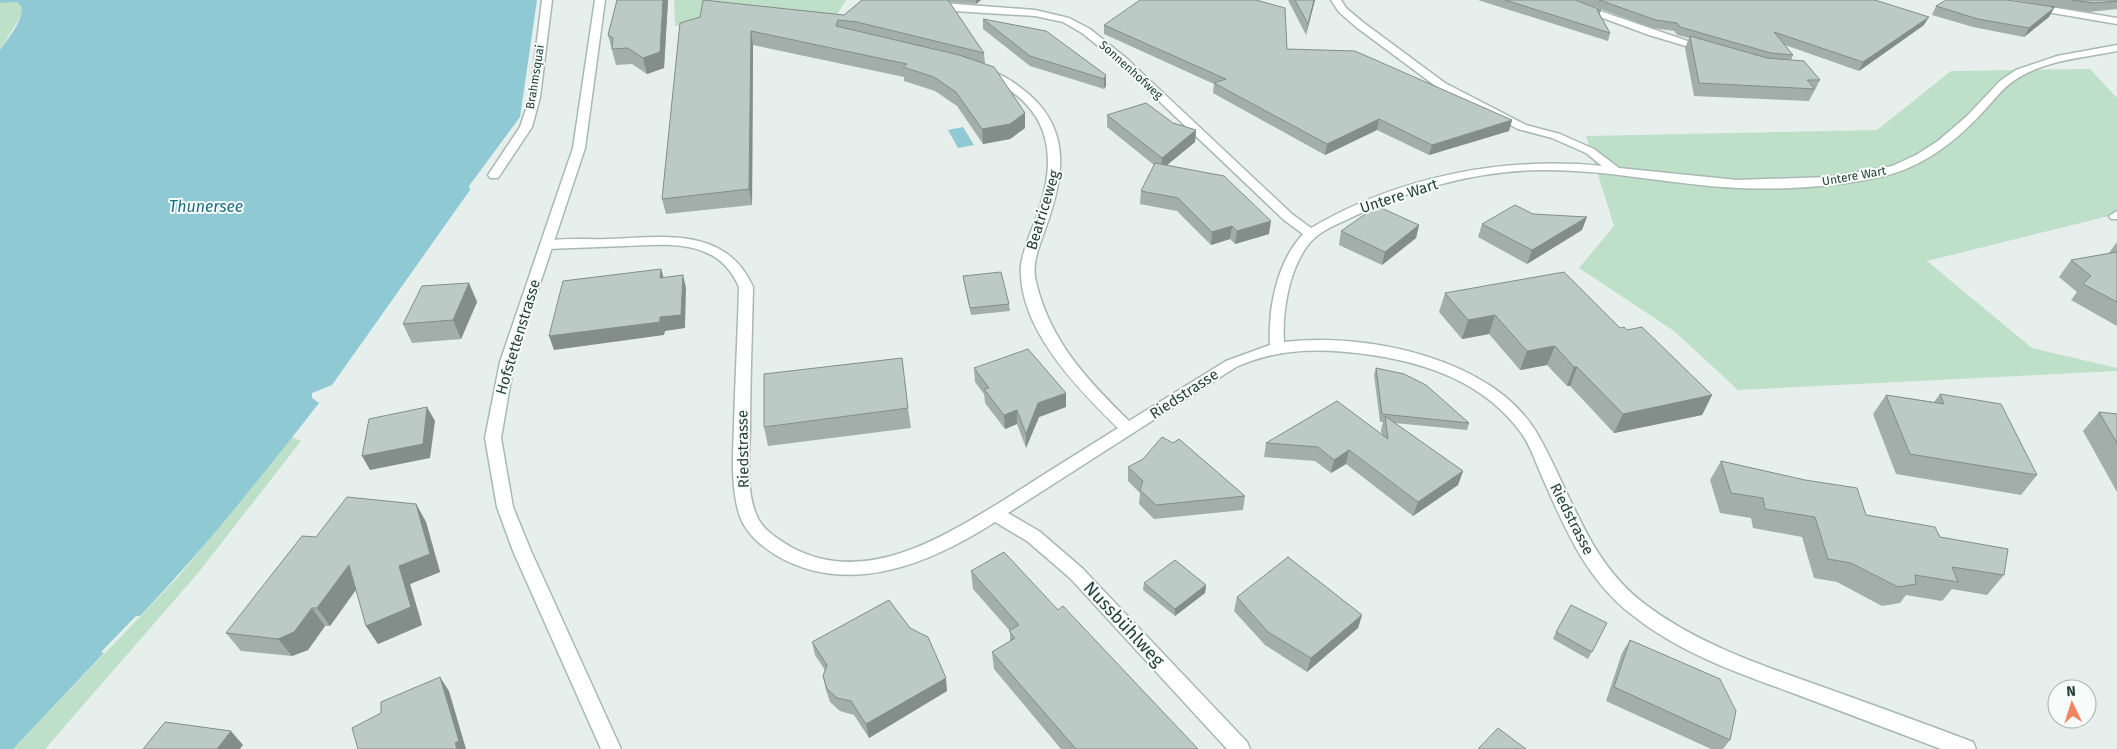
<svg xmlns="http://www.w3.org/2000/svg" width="2117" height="749" viewBox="0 0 2117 749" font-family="'Fira Sans',sans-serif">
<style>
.green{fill:#bfe0c8}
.water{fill:#8ec9d4}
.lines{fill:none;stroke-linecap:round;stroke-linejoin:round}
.pedestrian-casing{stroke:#a8b8b2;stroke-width:3}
.minor-casing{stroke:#a8b8b2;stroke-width:3}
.secondary-casing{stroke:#a4bbb3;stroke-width:3}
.pedestrian{fill:#fff;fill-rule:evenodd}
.minor{fill:#fff;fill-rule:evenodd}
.secondary{fill:#fff;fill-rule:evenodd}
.wall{fill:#a1aea9}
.shaded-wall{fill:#838d89}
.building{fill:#bbcac4;stroke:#838d89}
.labels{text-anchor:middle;stroke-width:4;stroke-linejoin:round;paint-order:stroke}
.far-street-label{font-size:12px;fill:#24423a;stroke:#f7fbf9}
.street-label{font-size:15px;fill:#24423a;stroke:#f7fbf9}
.water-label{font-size:16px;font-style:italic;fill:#1c6f80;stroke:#f7fbf9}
.near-street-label{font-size:18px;fill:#24423a;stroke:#f7fbf9}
</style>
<rect width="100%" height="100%" fill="#e6efeb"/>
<!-- green -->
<g class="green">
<path d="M674 0H846L832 23 738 12 675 26Z"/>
<path d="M17 2 21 4 22 14 0 50V3Z"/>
<path d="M2090 69 2117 98V214L1927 261 2032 348 2117 368V371L1738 390 1674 331 1579 268 1614 226 1586 136 1877 130 1951 71Z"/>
<path d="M292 437 301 441 198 573 45 749H13L179 576Z"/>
</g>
<!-- water -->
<g class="water">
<path d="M0 0H537L520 117 469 186 470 190 332 385 312 393V398L319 403C262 476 204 549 140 616H136L101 652 104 653 13 749H0V50C7 40 32 10 17 2L0 3Z"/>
<path d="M963 127 974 145 958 148 948 130Z"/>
</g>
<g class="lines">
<defs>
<path id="pedestrian" d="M542 0H552L540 97 532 127 498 178H490L488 175 520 127 530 97Z"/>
<g id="minor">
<path d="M902 0 1035 10 1069 18 1090 29 1126 58 1292 214 1311 228C1398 177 1502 156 1602 166L1586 153 1552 138 1518 129 1437 87 1356 27 1339 12 1331 0H1341L1346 8 1364 23 1445 83 1526 125 1560 134 1594 149 1619 168 1737 180 1830 177 1892 166 1916 155 1938 141 1967 116 2000 81 2016 70 2057 56 2117 45V51C2083 58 2044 60 2015 80 2001 89 1992 103 1981 114 1954 143 1922 167 1884 176 1836 187 1787 190 1739 188 1672 185 1607 169 1540 170 1473 171 1404 191 1344 221 1331 227 1317 233 1308 245 1289 270 1282 311 1284 342 1365 332 1495 358 1538 435 1572 495 1588 562 1646 605 1694 641 1750 661 1806 681 1862 701 1918 721 1973 742L1976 749H1941C1891 730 1841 711 1790 692 1735 672 1678 652 1631 614 1587 580 1566 531 1544 481 1537 466 1531 447 1522 434 1486 384 1431 364 1372 355 1325 348 1280 347 1236 367L1008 513 1039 531 1082 568 1247 742 1250 749H1227L1070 578 1027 541 995 522C931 563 851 597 779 557 761 546 743 532 738 510 731 483 733 454 734 427 735 380 738 334 739 287 718 238 669 244 625 246 599 247 573 248 547 249L542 248 540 245 542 242C563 237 587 240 608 239 663 237 726 226 753 287 752 335 750 383 750 431 749 458 746 489 756 514 761 529 778 539 791 547 868 589 950 533 1015 493 1049 471 1083 450 1118 428 1077 388 1017 327 1021 265 1024 245 1034 226 1040 207 1060 145 1043 99 980 75V71C993 68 1012 81 1021 88 1072 126 1065 174 1046 227 1040 245 1031 263 1036 282 1050 341 1087 380 1129 421L1226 361 1270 345C1268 308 1277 262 1303 234L1284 220 1118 62 1082 33 1063 22 1035 16 954 11 907 3Z"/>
<path d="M1554 0H1568L1711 49 1706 52 1649 35Z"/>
<path d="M2032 4 2117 18V24L2029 9V5Z"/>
<path d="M2117 211V219H2111L2109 216Z"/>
</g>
<path id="secondary" d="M595 0H605L585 148 514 362 501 438 513 507 531 551 621 749H601L513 551 497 507 485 438 500 362 573 148Z"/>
</defs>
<!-- pedestrian casing -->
<use href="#pedestrian" class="pedestrian-casing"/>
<!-- minor casing -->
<use href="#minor" class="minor-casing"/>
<!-- secondary casing -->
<use href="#secondary" class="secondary-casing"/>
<!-- pedestrian -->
<use href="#pedestrian" class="pedestrian"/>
<!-- minor -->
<use href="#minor" class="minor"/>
<!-- secondary -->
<use href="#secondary" class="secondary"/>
</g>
<!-- wall -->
<g class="wall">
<path d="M617 0H668L664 68 647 74 632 64 616 65 608 35Z"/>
<path d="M862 0H981L976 4 949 2 984 53 985 64 1025 113V128L1010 139 983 144 957 106 935 91 904 81V77L753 45 752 205 666 214 662 199 680 23 844 15Z"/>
<path d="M1288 0H1315L1306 35Z"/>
<path d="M1478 0H1875L1924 25 1859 71 1785 45 1793 55 1791 60 1820 80 1809 101 1694 96 1685 48 1689 38 1677 35 1674 31 1653 28 1584 3 1601 10 1600 14 1610 33 1608 41Z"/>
<path d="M2011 0H2117V9L2089 12Z"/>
<path d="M1936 6 2055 7 2049 17 2024 37 1973 27 1932 15Z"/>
<path d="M983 19 1106 75V86L1104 89 1030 66 983 29Z"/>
<path d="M1104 25 1287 49 1512 120 1509 131 1429 155 1377 130 1325 155 1213 93 1214 84 1104 34Z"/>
<path d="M1107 115 1173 123 1196 130 1195 142 1167 165 1269 234 1235 244 1230 239 1211 245 1177 211 1140 204 1141 191 1154 165 1107 127Z"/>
<path d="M1533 214 1582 230 1527 264 1478 237 1482 224Z"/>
<path d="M1419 225 1416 238 1382 265 1339 245 1341 231Z"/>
<path d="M2117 242V326L2071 300 2077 292 2059 277 2071 260 2108 254Z"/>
<path d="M963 276 1009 304 1010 311 971 315 964 283Z"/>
<path d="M469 283 477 302 461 339 412 343 403 324Z"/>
<path d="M1445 293 1627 330 1712 395 1702 415 1614 433 1570 386H1567L1547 365 1520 370 1489 334 1462 339 1439 312Z"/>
<path d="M974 368 1066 407 1039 417 1026 448 1017 424 1005 429 985 403 984 394 975 382Z"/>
<path d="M1376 368 1469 423 1467 430 1395 423 1463 471 1458 485 1413 516 1346 464 1331 473 1315 461 1264 457 1266 443 1382 435 1381 430 1383 422H1380L1374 375Z"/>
<path d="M1940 394 2037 475 2021 495 1896 474 1873 414 1886 395 1934 402Z"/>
<path d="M908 408 911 428 768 446 764 427Z"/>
<path d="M2099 412 2117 414V492L2083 431Z"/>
<path d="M1721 461 1866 515 1940 537 2004 575 1987 595 1952 589 1942 601 1906 595 1900 603 1882 606 1837 582 1814 578 1802 537 1753 528 1751 518 1720 513 1710 480Z"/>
<path d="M1128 467 1245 496 1243 510 1154 519 1139 504 1140 493 1128 481Z"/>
<path d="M416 504 426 522 440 572 410 584 422 625 378 644 366 626 356 589 330 626H325L308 650 292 656 241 651 226 633 316 537Z"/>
<path d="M971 571 1058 610 1198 749H1061L994 669 992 652 1010 641V631L973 589Z"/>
<path d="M1144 583 1206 585 1205 593 1175 616 1143 590Z"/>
<path d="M1237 597 1362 615 1358 628 1307 672 1265 645 1234 611Z"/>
<path d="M1607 623 1588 659 1553 639 1556 632Z"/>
<path d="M1630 640 1730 740 1723 749H1711L1606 701 1622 653Z"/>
<path d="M812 642 947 691 869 738 854 715 840 711 830 702 826 690 823 676 825 670 815 655Z"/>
</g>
<!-- shaded-wall -->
<g class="shaded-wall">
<path d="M663 0H668L664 68 647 74 643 58Z"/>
<path d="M976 0H981L976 4Z"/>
<path d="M1314 0H1315L1306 35 1308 24Z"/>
<path d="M2054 8 2049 17 2024 37 2029 28Z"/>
<path d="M1929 17 1924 25 1859 71 1863 62Z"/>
<path d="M751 31 753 45 752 205 749 189Z"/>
<path d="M1106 75V86L1104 89V79Z"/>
<path d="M1025 113V128L1010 139 983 144 982 129Z"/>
<path d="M1379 119 1377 130 1325 155 1327 144Z"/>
<path d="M1512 120 1509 131 1429 155 1432 145Z"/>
<path d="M1196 130 1195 142 1161 170 1162 158Z"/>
<path d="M1587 217 1582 230 1527 264 1532 250Z"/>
<path d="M1271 221 1269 234 1235 244 1237 231Z"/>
<path d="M1419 225 1416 238 1382 265 1385 252Z"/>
<path d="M1232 226 1230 239 1211 245 1212 232Z"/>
<path d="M661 269 665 282 660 278Z"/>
<path d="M683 275 686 288 685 328 665 331 664 335 554 350 549 336 660 317Z"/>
<path d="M469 283 477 302 461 339 453 320Z"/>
<path d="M1495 315 1489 334 1462 339 1468 320Z"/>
<path d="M1555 346 1547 365 1520 370 1527 351Z"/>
<path d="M1574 367H1577L1570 386H1567Z"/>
<path d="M1066 393V407L1039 417 1026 448V434L1038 403Z"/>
<path d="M1712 395 1702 415 1614 433 1623 414Z"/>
<path d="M427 407 435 421 430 458 370 470 362 456Z"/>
<path d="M1017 410V424L1005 429 1004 415Z"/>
<path d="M1349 450 1346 464 1331 473 1334 460Z"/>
<path d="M1463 471 1458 485 1413 516 1418 502Z"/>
<path d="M416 504 426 522 440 572 410 584 422 625 378 644 366 626 399 566Z"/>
<path d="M349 565 361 583 330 626 317 608Z"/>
<path d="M1206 585 1205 593 1175 616V609Z"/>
<path d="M312 608 325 626 308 650 292 656 278 639Z"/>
<path d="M1362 615 1358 628 1307 672 1311 658Z"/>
<path d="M440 677 449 691 466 749H457Z"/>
<path d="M946 678 947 691 869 738 866 724Z"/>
<path d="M231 731 243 745 240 749H217Z"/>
</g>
<!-- building -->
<g class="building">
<path d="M617 0H663L660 52 643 58 628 48 612 49 613 38 608 35Z"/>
<path d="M703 0 844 15 862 0H948L984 53 857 22 838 20 836 26 959 55 994 67 1025 113 1010 124 982 129 956 92 934 77 903 67 907 64 751 31 749 189 662 199 680 23 700 17Z"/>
<path d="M1140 0H1256L1285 8 1287 49 1355 51 1512 120 1432 145 1379 119 1327 144 1214 83 1226 79 1104 25Z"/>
<path d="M1295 0H1314L1308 24Z"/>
<path d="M1505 0H1575L1601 10H1597L1610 33Z"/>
<path d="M1599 0H1875L1929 17 1863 62 1774 32 1793 55 1771 53 1680 27 1677 23 1656 20Z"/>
<path d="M1946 0H2007L2055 7H2051L2054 8 2029 28 1978 19 1936 6Z"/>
<path d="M2071 0H2117V1L2095 3Z"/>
<path d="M983 19 1046 31 1106 75 1104 79 1030 56Z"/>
<path d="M1690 36 1767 58 1804 61 1820 80H1807L1815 89 1699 83Z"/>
<path d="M1146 103 1173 123 1196 130 1162 158 1107 115Z"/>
<path d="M1155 163 1224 176 1271 221 1237 231 1232 226 1212 232 1178 198 1141 191Z"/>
<path d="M1515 205 1533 214 1587 217 1532 250 1482 224Z"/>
<path d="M1377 206 1419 225 1385 252 1341 231Z"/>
<path d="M2117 252V302L2083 284 2091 276 2071 260Z"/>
<path d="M661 269 660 278 683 275 681 315 660 317V322L549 336 563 281Z"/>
<path d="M1001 272 1009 304 970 308 963 276Z"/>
<path d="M1564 272 1620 328 1624 327 1627 330 1642 327 1712 395 1623 414 1577 367H1574L1555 346 1527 351 1495 315 1468 320 1445 293Z"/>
<path d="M469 283 453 320 403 324 422 286Z"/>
<path d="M1028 349 1066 393 1038 403 1026 434 1017 410 1004 415 984 389 989 388 974 368Z"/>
<path d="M902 358 908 408 764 427V374Z"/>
<path d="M1376 368 1404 374 1426 385 1469 423 1382 414Z"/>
<path d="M1940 394 2001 404 2037 475 1910 454 1886 395 1944 404Z"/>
<path d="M1337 401 1388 439 1385 416 1463 471 1418 502 1349 450 1334 460 1318 447 1266 443Z"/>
<path d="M427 407 423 444 362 456 369 419Z"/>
<path d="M2099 412 2117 414V443Z"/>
<path d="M1162 437 1173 443 1179 439 1245 496 1156 505 1140 490 1143 481 1128 467 1143 459Z"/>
<path d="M1721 461 1805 480 1857 488 1866 515 1935 527 1940 537 2008 549 2004 575 1952 567 1958 582 1915 575 1916 584 1898 587 1851 563 1828 559 1815 517 1765 509 1763 498 1731 493Z"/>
<path d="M347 497 416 504 430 554 399 566 411 607 366 626 349 565 317 608H312L294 632 278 639 226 633 302 536 316 537Z"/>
<path d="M1004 552 1058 610 1063 606 1198 749H1076L992 652 1015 638 1009 631 1019 625 971 571Z"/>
<path d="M1288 557 1362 615 1311 658 1268 632 1237 597Z"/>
<path d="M1175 560 1206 585 1175 609 1144 583Z"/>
<path d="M889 600 910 628 928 637 946 678 866 724 851 701 837 698 827 689 823 676 827 665 812 642Z"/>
<path d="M1571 605 1607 623 1592 652 1556 632Z"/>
<path d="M1630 640 1720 679 1736 711 1730 740 1614 687Z"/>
<path d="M440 677 459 741 455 743 457 749H358L352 728 381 713V702Z"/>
<path d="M165 722 231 731 217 749H143Z"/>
<path d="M1498 728 1526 749H1478Z"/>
</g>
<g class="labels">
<!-- far-street labels -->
<g class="far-street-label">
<text transform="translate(1131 70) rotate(42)" y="4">Sonnenhofweg</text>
<text transform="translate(535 77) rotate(-81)" y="4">Brahmsquai</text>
<text transform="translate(1854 176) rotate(-10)" y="4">Untere Wart</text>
</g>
<!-- street labels -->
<g class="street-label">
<text transform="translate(1399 196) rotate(-18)" y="5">Untere Wart</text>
<text transform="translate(1043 210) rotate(-73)" y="5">Beatriceweg</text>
<text transform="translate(518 337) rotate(-73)" y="5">Hofstettenstrasse</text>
<text transform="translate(1184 394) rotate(-33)" y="5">Riedstrasse</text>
<text transform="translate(743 449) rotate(-91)" y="5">Riedstrasse</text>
<text transform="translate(1572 519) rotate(63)" y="5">Riedstrasse</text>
</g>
<!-- water labels -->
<g class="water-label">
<text x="206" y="212">Thunersee</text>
</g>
<!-- near-street labels -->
<g class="near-street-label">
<text transform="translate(1124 624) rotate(47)" y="6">Nussbühlweg</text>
</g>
</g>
<!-- north arrow -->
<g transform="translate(2072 704) rotate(356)"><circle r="24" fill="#f7fbf9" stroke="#a3b1ad"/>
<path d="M0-4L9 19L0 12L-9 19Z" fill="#f4845f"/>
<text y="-8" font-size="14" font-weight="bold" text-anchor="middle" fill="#24423a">N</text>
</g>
</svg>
